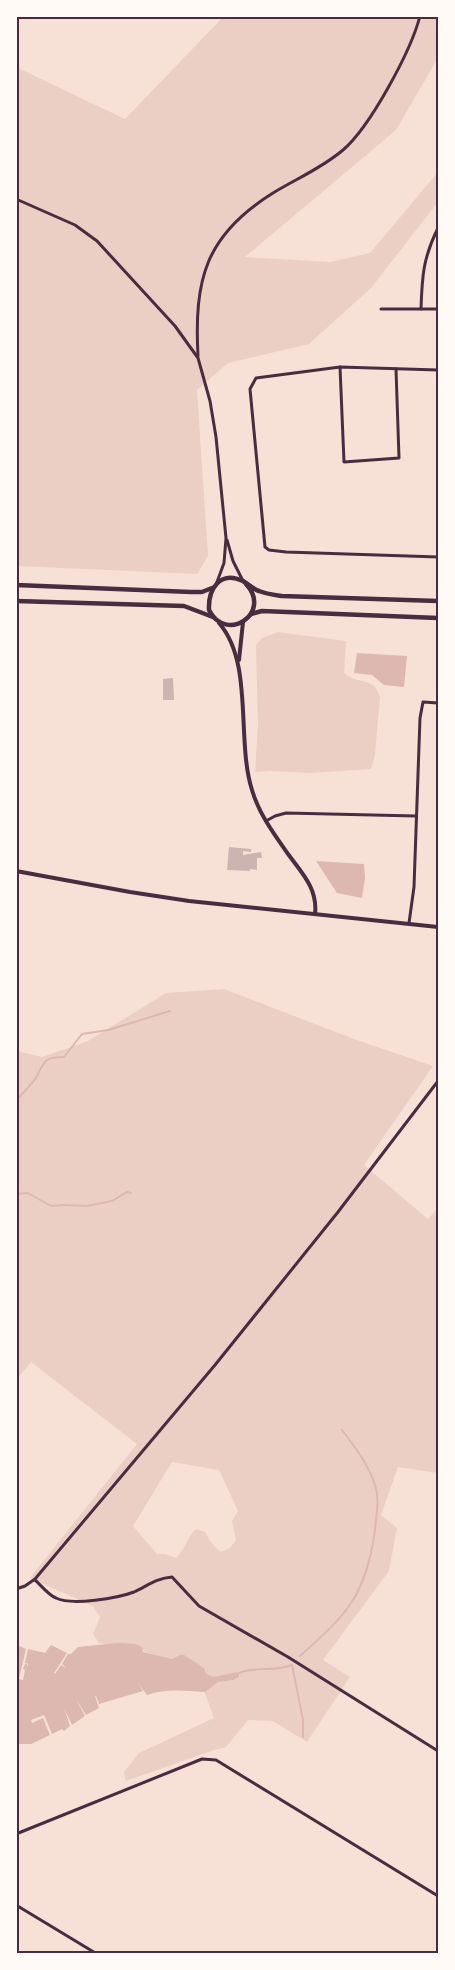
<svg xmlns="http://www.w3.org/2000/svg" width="455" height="1970" viewBox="0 0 455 1970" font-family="'Nunito Sans',sans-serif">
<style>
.green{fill:#ebcfc5;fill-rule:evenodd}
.water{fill:#dcb8b0}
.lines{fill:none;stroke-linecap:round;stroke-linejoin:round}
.stream{stroke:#dcb8b0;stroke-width:2}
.building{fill:#ccb4b1}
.minor{stroke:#4a2c40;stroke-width:3}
.tertiary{stroke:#4a2c40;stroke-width:4}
.secondary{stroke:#4a2c40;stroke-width:4.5}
.neatline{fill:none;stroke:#4a2c40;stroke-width:2}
</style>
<rect width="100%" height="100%" fill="#f7e1d7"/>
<!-- green -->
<g class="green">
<path d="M223 17H438V58L396 130 245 257 330 262 370 253 438 172V202L371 288 309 344 228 363 197 390 208 556 197 574 17 566 16 57 18 68 125 119Z"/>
<path d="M278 632 346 641 344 673C359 686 373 675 380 697L375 755 371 769 311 773 271 771 255 772 258 725 256 645 262 638Z"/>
<path d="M224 989 354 1039 433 1066 364 1165 428 1219 438 1208V1473L398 1467 381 1515 397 1528 389 1571 323 1660 350 1677 307 1742 273 1721 248 1720 226 1747 211 1751 126 1781 124 1772 139 1753 214 1718 198 1674 135 1647H116L99 1643 93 1634 100 1617 93 1606 30 1578 137 1444 31 1362 17 1379V1051L42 1057 88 1041 166 993ZM172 1462 219 1470 238 1511 232 1521 236 1540 230 1548 220 1552 210 1541 205 1532 196 1529C187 1538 185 1549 176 1558L165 1554H157L133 1526Z"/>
</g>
<!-- water -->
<g class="water">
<path d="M357 653 407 656 404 687 384 685 372 675 354 673Z"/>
<path d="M316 861 364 864 365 878 362 898 337 893Z"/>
<path d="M118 1643 136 1644 142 1647 143 1652 172 1659 180 1655H184L204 1668 206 1674 214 1677 237 1672 239 1674V1677L233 1680 218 1682 205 1692C185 1691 166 1688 147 1695L138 1683 143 1691 99 1704 96 1696H95L99 1708 86 1715 76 1699 85 1716 72 1725 64 1708 70 1726 64 1731 62 1729 52 1734 44 1715 31 1720 32 1723 43 1718 50 1735 31 1744H17V1645L26 1649 19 1679 23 1680 25 1670 23 1669 25 1664H27V1668L28 1664 25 1663 28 1649 45 1653 51 1645 67 1653 54 1673 55 1674 61 1665 66 1668 62 1664 68 1654H71L78 1647Z"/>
</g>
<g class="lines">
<!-- stream -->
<g class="stream">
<path d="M16 1101C23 1092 34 1083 38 1074 45 1060 46 1057 64 1057L82 1034 108 1030 170 1011"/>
<path d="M16 1194 28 1193 51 1206 64 1205 87 1206 112 1201 127 1192 131 1193"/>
<path d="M300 1656C347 1614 366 1596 375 1530 376 1515 380 1499 375 1485 368 1464 355 1447 342 1430"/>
<path d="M239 1673C256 1666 276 1672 292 1665L303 1720V1737"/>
</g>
</g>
<!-- building -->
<g class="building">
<path d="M173 678 174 700H163V679Z"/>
<path d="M229 847 251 849V852L243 851V855L261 852 262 858H257V870L250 869V871L227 870Z"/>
</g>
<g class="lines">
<!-- minor -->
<g class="minor">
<path d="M16 199 75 225 97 241 175 326 198 358 210 401 216 437 226 538 224 563 217 582"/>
<path d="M381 309H438"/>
<path d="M421 309C422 277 423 258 438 228"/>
<path d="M198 356C194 280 205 235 273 193 296 179 322 168 343 150 370 127 411 51 420 16"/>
<path d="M340 367 344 462 399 458 396 369"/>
<path d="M438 370 340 367 256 378 250 389 265 547 269 550 286 552 438 557"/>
<path d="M227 540 233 561 243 581"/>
<path d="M266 821 275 816 286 813 416 816"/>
<path d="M409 923 414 887 420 718 423 702 438 703"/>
<path d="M35 1580C41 1585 48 1595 56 1598 72 1606 118 1598 134 1592 147 1586 157 1578 172 1577L199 1606 288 1657 438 1751"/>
<path d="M16 1589 25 1586 35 1579 215 1365 338 1212 438 1081"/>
<path d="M16 1834 202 1759 216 1760 438 1896"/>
<path d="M16 1905 97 1954"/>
</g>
<!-- tertiary -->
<g class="tertiary">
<path d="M219 623C254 663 236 740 252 790 259 814 274 834 288 854 302 873 318 889 315 914"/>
<path d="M239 660 243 622"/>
<path d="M16 871 130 892 189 901 438 927"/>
</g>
<!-- secondary -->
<g class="secondary">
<path d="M246 584C273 613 226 644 209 610 208 589 220 570 243 581 248 584 253 589 259 591 266 594 275 595 282 596L438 601"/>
<path d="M16 585 191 592H202L212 588"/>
<path d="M16 601 184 606 213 617"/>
<path d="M251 614 262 611 438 618"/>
</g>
</g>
<!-- border -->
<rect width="455" height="1970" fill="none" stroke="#fffaf5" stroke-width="36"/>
<rect x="18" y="18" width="419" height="1934" class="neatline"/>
</svg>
